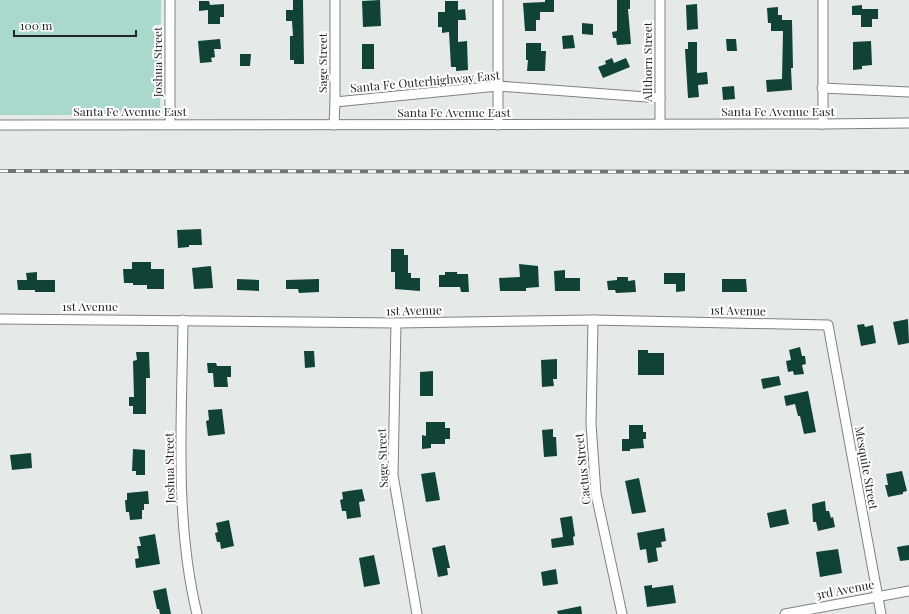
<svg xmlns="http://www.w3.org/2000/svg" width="909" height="614" viewBox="0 0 909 614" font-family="'Playfair Display',serif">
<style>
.green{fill:#a9d9cc}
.building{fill:#114238}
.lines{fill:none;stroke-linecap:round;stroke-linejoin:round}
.minor-casing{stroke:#7e8381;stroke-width:11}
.minor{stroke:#fff;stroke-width:9}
.rail-casing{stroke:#717574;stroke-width:4}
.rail{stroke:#fff;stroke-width:2.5;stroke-dasharray:8;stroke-linecap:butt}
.labels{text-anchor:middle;stroke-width:4;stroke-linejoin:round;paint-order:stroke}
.street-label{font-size:12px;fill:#232525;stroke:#fff}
</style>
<rect width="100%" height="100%" fill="#e5eae9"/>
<!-- green -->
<path class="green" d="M0 0H161L160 115H0Z"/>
<!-- building -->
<g class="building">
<path d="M293 0H303L304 64H294V60H290V36H293L292 21H286V10H293Z"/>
<path d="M380 0 381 26 363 27 362 1Z"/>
<path d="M545 0H554V12H540V20H536V31H525L523 3 545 2Z"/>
<path d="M617 0H630V9H628L631 44 617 45 616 38H613L612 32 617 31Z"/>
<path d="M199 1H209L210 5 224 4V17H220V24H208V10L199 11Z"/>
<path d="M445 1H458V10L465 9 466 20H458V42L467 41 468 70 456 71V67H451L449 32 442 33V27H438V12H445Z"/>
<path d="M697 4 698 29 687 30 686 5Z"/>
<path d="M862 5V9H878V19H872V27H861V15H852V6Z"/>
<path d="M778 7V15H782V20H792L793 68H791L792 90 767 92 766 80 782 79 783 31H771V23H768L767 8Z"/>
<path d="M582 23 593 24V35L582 34Z"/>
<path d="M573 35 575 48 563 49 562 36Z"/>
<path d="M220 39 221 49H214L215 57 211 58 212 62 200 63 198 41Z"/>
<path d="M726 39H736L737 51H727Z"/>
<path d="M871 41 872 65 862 66V69L853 70V42Z"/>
<path d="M688 42H697V73L707 72 708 84 698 85 699 97 688 98 685 49H688Z"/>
<path d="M526 43H541V51H546L545 71H527L528 60H526Z"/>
<rect x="362" y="44" width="12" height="25"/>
<path d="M240 54H251L250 66H240Z"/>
<path d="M612 58 614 63 626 58 630 67 603 78 598 67 606 64 605 61Z"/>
<path d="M734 86 735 99 723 100 722 87Z"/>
<path d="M201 229 202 245H189V247L178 248 177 230Z"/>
<path d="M391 249H404V255H408V273H411V278H420V291L395 289V272H391Z"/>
<path d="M132 262H151V269H164V289H147V285H133V283H124L123 269H132Z"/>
<path d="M519 264 538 266 539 287 526 288V291H500L499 278 520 277Z"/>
<path d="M211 266 213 288 194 289 192 268Z"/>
<path d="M565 270V278H580V291H555L554 271Z"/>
<path d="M37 272V280H55V292H35V290H18L17 280H27L26 273Z"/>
<path d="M445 272H457V274H468L469 292H461L460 287H439V275H445Z"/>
<path d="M664 273H685V291L676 292V284H664Z"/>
<path d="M617 277H628V281L635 280 636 292 616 293 615 290H608L607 281 617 280Z"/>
<path d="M237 279 259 280V291L237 290Z"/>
<path d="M319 279V292L299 293 298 289H286V280Z"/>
<path d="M722 279H746L747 292H722Z"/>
<path d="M908 319 909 343 898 345 893 322Z"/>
<path d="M864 324 865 327 873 325 876 343 861 346 857 325Z"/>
<path d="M800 347 802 356H805L806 364 802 365 804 374 794 375 793 371 788 372 786 361 791 360 789 350Z"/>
<path d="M638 350H648V353H664V375H638Z"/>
<path d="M304 351H314L315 367 305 368Z"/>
<path d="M136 352H149L150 378H146V414H133V406H129V397H134L133 361 137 360Z"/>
<path d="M557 359V379H553L554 386 542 387 541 360Z"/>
<path d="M207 363H216L217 366H231V377H227L228 387H214L213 373H208Z"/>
<path d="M433 371V396H420V372Z"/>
<path d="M779 376 781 385 763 389 761 379Z"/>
<path d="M808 391 816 432 804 434 800 416H798L795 404 786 406 784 396Z"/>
<path d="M222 409 225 434 208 436 206 421 209 420 208 410Z"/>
<path d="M426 422H445V428H450V439H445V444H431V448L422 449V435L426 436Z"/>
<path d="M629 425H643V432H646V439H643L644 448 630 449V451H622V439H629Z"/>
<path d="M553 429V437H556L557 456 544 457 542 430Z"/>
<path d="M133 449 145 450V475H136V471H132Z"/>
<path d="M31 453 32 468 12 470 10 455Z"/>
<path d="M902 471 907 491 903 492V494L888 497 885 485H888L886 474Z"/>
<path d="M435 472 440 500 426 502 421 474Z"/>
<path d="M639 478 646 512 632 514 625 481Z"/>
<path d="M362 489 365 501 359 502 361 517 347 519 346 511H342L340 500 343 499 342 492Z"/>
<path d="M148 491 149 504H144V510H142V519L130 520 129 512H126L125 500H127V493Z"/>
<path d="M825 501 826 511H829L831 518 833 517 835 527 818 531 816 522H813L812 504Z"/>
<path d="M786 509 789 524 770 528 767 513Z"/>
<path d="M572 516 575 536 573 537 574 545 552 548 551 539 563 537 560 518Z"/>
<path d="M229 520 234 546 221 549 220 542H217L215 533 218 532 216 523Z"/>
<path d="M664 528 666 541 661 542 662 547 656 548 658 561 648 563 646 549 640 550 637 533Z"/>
<path d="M155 534 160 564 136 568 135 559 139 558 137 546H141L139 537Z"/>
<path d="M445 545 450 568H447L448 575 438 577 432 548Z"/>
<path d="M909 545V560L900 561 897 547Z"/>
<path d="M838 549 842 573 820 577 816 552Z"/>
<path d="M374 555 380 584 364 587 359 558Z"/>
<path d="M556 569 558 584 543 586 541 572Z"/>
<path d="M652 585V588L673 585 676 603 647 607 644 586Z"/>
<path d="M166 588 171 614H160L159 609H157L153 591Z"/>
<path d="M581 606 582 614H558L557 611Z"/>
</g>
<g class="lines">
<defs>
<g id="minor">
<path d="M660 0V124"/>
<path d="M823 0V124"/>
<path d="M822 88 909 92"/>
<path d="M335 102 498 86 660 98"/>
<path d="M170 124V0"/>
<path d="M0 125 823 124 909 123"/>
<path d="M334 125 335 102V0"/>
<path d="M498 125V0"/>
<path d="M0 319 396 323 593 320 828 325 881 614"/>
<path d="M183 320C182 417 174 519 197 614"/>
<path d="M593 320 591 424 596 494 622 614"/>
<path d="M396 323 393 475 417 614"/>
<path d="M785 614 909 591"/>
</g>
</defs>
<!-- minor casing -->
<use href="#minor" class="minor-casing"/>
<!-- minor -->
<use href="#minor" class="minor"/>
<defs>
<path id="rail" d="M0 171 909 172"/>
</defs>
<!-- rail casing -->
<use href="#rail" class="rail-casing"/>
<!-- rail -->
<use href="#rail" class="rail"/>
</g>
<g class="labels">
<!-- street labels -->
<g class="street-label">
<text transform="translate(158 62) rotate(-90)" y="4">Joshua Street</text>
<text transform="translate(648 62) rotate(-90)" y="4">Allthorn Street</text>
<text transform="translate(323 63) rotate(-90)" y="4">Sage Street</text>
<text transform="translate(425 82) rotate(-5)" y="4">Santa Fe Outerhighway East</text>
<text x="130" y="116">Santa Fe Avenue East</text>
<text x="778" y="116">Santa Fe Avenue East</text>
<text x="454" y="117">Santa Fe Avenue East</text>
<text x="90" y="311">1st Avenue</text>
<text transform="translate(414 311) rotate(-1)" y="4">1st Avenue</text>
<text transform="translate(738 311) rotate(1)" y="4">1st Avenue</text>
<text transform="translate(383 458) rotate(-92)" y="4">Sage Street</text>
<text transform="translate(170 468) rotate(-91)" y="4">Joshua Street</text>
<text transform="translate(866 468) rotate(80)" y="4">Mesquite Street</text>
<text transform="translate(583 469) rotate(-96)" y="4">Cactus Street</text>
<text transform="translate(845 590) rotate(-11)" y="4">3rd Avenue</text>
</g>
</g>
<!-- scale -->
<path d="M14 30v6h122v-6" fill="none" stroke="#232525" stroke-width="2"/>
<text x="20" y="30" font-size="12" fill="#232525" stroke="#ffffff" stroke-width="3" paint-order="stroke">100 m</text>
</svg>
